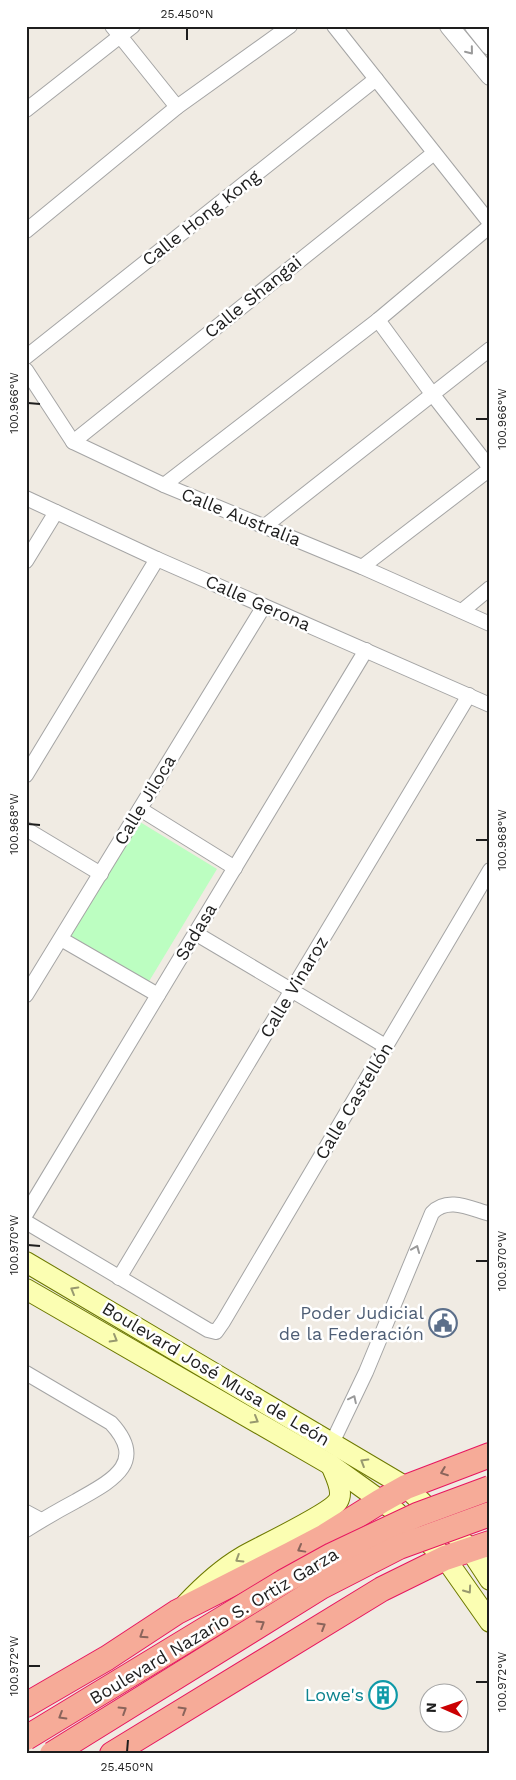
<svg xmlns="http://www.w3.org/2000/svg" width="516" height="1780" viewBox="0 0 516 1780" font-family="'Work Sans',sans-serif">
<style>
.park{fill:#bcfec1}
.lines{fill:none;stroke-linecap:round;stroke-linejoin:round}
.minor-casing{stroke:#a5a5a5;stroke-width:16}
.tertiary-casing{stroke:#a5a5a5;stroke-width:20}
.secondary-casing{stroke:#6d7900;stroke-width:22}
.trunk-casing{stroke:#e7165f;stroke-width:26}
.minor{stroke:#fff;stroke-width:14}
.tertiary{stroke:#fff;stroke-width:18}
.secondary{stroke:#fbfeb2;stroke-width:20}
.trunk{stroke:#f6ab98;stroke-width:24}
.trunk-bridge-casing{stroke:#e7165f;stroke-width:26;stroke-linecap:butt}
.trunk-bridge{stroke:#f6ab98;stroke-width:24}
.oneway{stroke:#9a9a9a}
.oneway2{stroke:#98996f}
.oneway3{stroke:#8a645b}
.ticks{fill:none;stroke:#1e1e1e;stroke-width:2}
.labels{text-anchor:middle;stroke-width:5;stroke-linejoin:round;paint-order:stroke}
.street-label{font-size:18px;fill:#1e1e1e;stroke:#fff}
.service-label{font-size:18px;fill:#4e5e75;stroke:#fff;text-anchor:end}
.culture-label{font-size:18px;fill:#0d838f;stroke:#fff;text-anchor:end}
.neatline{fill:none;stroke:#1e1e1e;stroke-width:2}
.ticks-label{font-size:12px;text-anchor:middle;fill:#1e1e1e}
</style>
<rect width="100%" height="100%" fill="#f0ebe3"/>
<!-- park -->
<path class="park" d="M140 822 217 869 148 983 71 936Z"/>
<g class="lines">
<defs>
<g id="minor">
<path d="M112 26 177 107"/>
<path d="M334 26 490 223"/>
<path d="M26 110 133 26"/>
<path d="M26 231 177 107 290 26"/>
<path d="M378 320 433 395 490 468"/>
<path d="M26 357 376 79"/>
<path d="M26 370 73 442 164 485 362 567 490 624"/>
<path d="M73 442 434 153"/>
<path d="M164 485 378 320 490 226"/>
<path d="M26 498 157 559 490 705"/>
<path d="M265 526 490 349"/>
<path d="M26 561 56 512"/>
<path d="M362 567 490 469"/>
<path d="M462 611 490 588"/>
<path d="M26 775 157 559"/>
<path d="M140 809 235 868"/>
<path d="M26 829 101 874"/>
<path d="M195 933 387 1047"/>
<path d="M61 939 158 995"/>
<path d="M26 995 264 606"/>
<path d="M26 1214 366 650"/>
<path d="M26 1222 208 1330 216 1332 223 1322 490 870"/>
<path d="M119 1278 469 695"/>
<path d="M26 1373 111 1423C149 1464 109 1482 76 1501 59 1510 42 1520 26 1530"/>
<path d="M332 1443 366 1372 432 1213C448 1196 471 1209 490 1214"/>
<path d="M26 1512 41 1520"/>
</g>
<g id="tertiary">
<path d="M449 26 490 76"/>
<path d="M474 26 490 46"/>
</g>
<g id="secondary">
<path d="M26 1262 406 1487 469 1548 490 1580"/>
<path d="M26 1289 331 1465 395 1511 445 1558 490 1622"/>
<path d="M186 1604C203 1586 220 1570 242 1557 259 1547 330 1514 338 1501 344 1491 335 1475 331 1465"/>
</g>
<g id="trunk">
<path d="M26 1705 107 1658 177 1612 291 1554 325 1536 381 1501 406 1487 490 1455"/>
<path d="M112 1754 382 1589 445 1558 490 1543"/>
</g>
</defs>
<!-- minor casing -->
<use href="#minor" class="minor-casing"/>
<!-- tertiary casing -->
<use href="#tertiary" class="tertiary-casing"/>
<!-- secondary casing -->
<use href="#secondary" class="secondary-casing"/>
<!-- trunk casing -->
<use href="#trunk" class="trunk-casing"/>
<!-- minor -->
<use href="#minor" class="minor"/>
<!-- tertiary -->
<use href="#tertiary" class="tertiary"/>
<!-- secondary -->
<use href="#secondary" class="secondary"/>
<!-- trunk -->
<use href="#trunk" class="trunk"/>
<defs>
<g id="trunk-bridge">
<path d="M26 1738 283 1582 332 1555 417 1515 490 1488"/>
<path d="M52 1754 321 1587 399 1547 490 1514"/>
</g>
</defs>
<!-- trunk-bridge casing -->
<use href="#trunk-bridge" class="trunk-bridge-casing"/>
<!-- trunk-bridge -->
<use href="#trunk-bridge" class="trunk-bridge"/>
</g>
<!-- one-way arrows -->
<defs><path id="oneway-chevron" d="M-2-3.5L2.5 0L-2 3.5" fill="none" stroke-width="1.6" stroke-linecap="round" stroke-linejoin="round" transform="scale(1.25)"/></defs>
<g class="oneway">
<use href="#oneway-chevron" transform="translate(470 51) rotate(51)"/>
<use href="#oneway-chevron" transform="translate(416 1249) rotate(-68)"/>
<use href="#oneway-chevron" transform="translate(353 1399) rotate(-64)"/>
</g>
<g class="oneway2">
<use href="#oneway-chevron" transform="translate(74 1290) rotate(-150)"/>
<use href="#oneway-chevron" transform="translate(114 1339) rotate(30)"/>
<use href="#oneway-chevron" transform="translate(255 1420) rotate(30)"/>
<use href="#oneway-chevron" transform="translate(364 1462) rotate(-149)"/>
<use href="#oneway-chevron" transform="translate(239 1559) rotate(148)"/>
<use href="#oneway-chevron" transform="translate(468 1590) rotate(55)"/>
</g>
<g class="oneway3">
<use href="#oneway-chevron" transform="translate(444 1472) rotate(159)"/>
<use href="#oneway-chevron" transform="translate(301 1549) rotate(151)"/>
<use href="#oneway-chevron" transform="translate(261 1624) rotate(-32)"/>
<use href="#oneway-chevron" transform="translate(322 1626) rotate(-31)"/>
<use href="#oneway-chevron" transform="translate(143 1635) rotate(147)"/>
<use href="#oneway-chevron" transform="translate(123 1710) rotate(-32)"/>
<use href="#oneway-chevron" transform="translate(183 1710) rotate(-31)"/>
<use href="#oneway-chevron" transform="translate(62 1716) rotate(149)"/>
</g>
<!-- ticks -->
<path class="ticks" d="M187 40V28M28 403 40 404M476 419H488M28 824 40 825M476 840H488M28 1245 40 1246M476 1261H488M28 1666H40M476 1682H488M127 1752 128 1740"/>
<!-- icons -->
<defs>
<symbol id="civic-ring" viewBox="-11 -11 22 22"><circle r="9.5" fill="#fff" stroke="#5c6f8a" stroke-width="1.5"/><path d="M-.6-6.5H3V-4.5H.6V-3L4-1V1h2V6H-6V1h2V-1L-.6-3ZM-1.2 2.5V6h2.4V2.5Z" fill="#5c6f8a"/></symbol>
<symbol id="building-ring" viewBox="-11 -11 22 22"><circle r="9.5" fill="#fff" stroke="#0f9aa8" stroke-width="1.5"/><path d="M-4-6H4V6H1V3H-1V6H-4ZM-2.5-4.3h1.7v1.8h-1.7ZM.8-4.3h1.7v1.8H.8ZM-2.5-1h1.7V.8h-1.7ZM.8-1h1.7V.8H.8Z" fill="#0f9aa8"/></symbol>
</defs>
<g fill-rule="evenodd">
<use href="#civic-ring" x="427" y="1307" width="32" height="32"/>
<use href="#building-ring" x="367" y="1679" width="32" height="32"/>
</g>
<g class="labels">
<!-- street labels -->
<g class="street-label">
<text transform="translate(201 218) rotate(-38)" y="6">Calle Hong Kong</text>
<text transform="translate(253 297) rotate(-39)" y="6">Calle Shangai</text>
<text transform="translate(241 517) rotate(22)" y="6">Calle Australia</text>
<text transform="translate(258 603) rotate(24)" y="6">Calle Gerona</text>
<text transform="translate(145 800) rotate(-59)" y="6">Calle Jiloca</text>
<text transform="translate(196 932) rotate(-59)" y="6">Sadasa</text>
<text transform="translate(294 987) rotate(-59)" y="6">Calle Vinaroz</text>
<text transform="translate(354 1101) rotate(-59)" y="6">Calle Castellón</text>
<text transform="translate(216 1374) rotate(31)" y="6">Boulevard José Musa de León</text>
<text transform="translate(214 1626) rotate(-31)" y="6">Boulevard Nazario S. Ortiz Garza</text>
</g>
<!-- service labels -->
<g class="service-label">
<text x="424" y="1319">Poder Judicial<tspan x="424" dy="21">de la Federación</tspan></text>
</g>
<!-- culture labels -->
<g class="culture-label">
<text x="364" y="1701">Lowe's</text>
</g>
</g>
<!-- border -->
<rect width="516" height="1780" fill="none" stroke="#ffffff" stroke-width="55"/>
<!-- north arrow -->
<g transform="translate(444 1708) rotate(272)"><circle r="24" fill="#ffffff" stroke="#a5a5a5"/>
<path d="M0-4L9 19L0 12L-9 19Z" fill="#cb0002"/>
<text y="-8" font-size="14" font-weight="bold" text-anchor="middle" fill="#1e1e1e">N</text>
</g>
<rect x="28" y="28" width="460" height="1724" class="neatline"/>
<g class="ticks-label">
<text x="187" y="18">25.450°N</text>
<text transform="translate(14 403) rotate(-90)" y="4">100.966°W</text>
<text transform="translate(502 419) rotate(-90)" y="4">100.966°W</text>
<text transform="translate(14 824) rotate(-90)" y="4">100.968°W</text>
<text transform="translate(502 840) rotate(-90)" y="4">100.968°W</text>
<text transform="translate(14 1245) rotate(-90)" y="4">100.970°W</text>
<text transform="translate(502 1261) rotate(-90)" y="4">100.970°W</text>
<text transform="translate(14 1666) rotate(-90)" y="4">100.972°W</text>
<text transform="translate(502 1682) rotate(-90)" y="4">100.972°W</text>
<text x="127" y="1771">25.450°N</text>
</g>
</svg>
